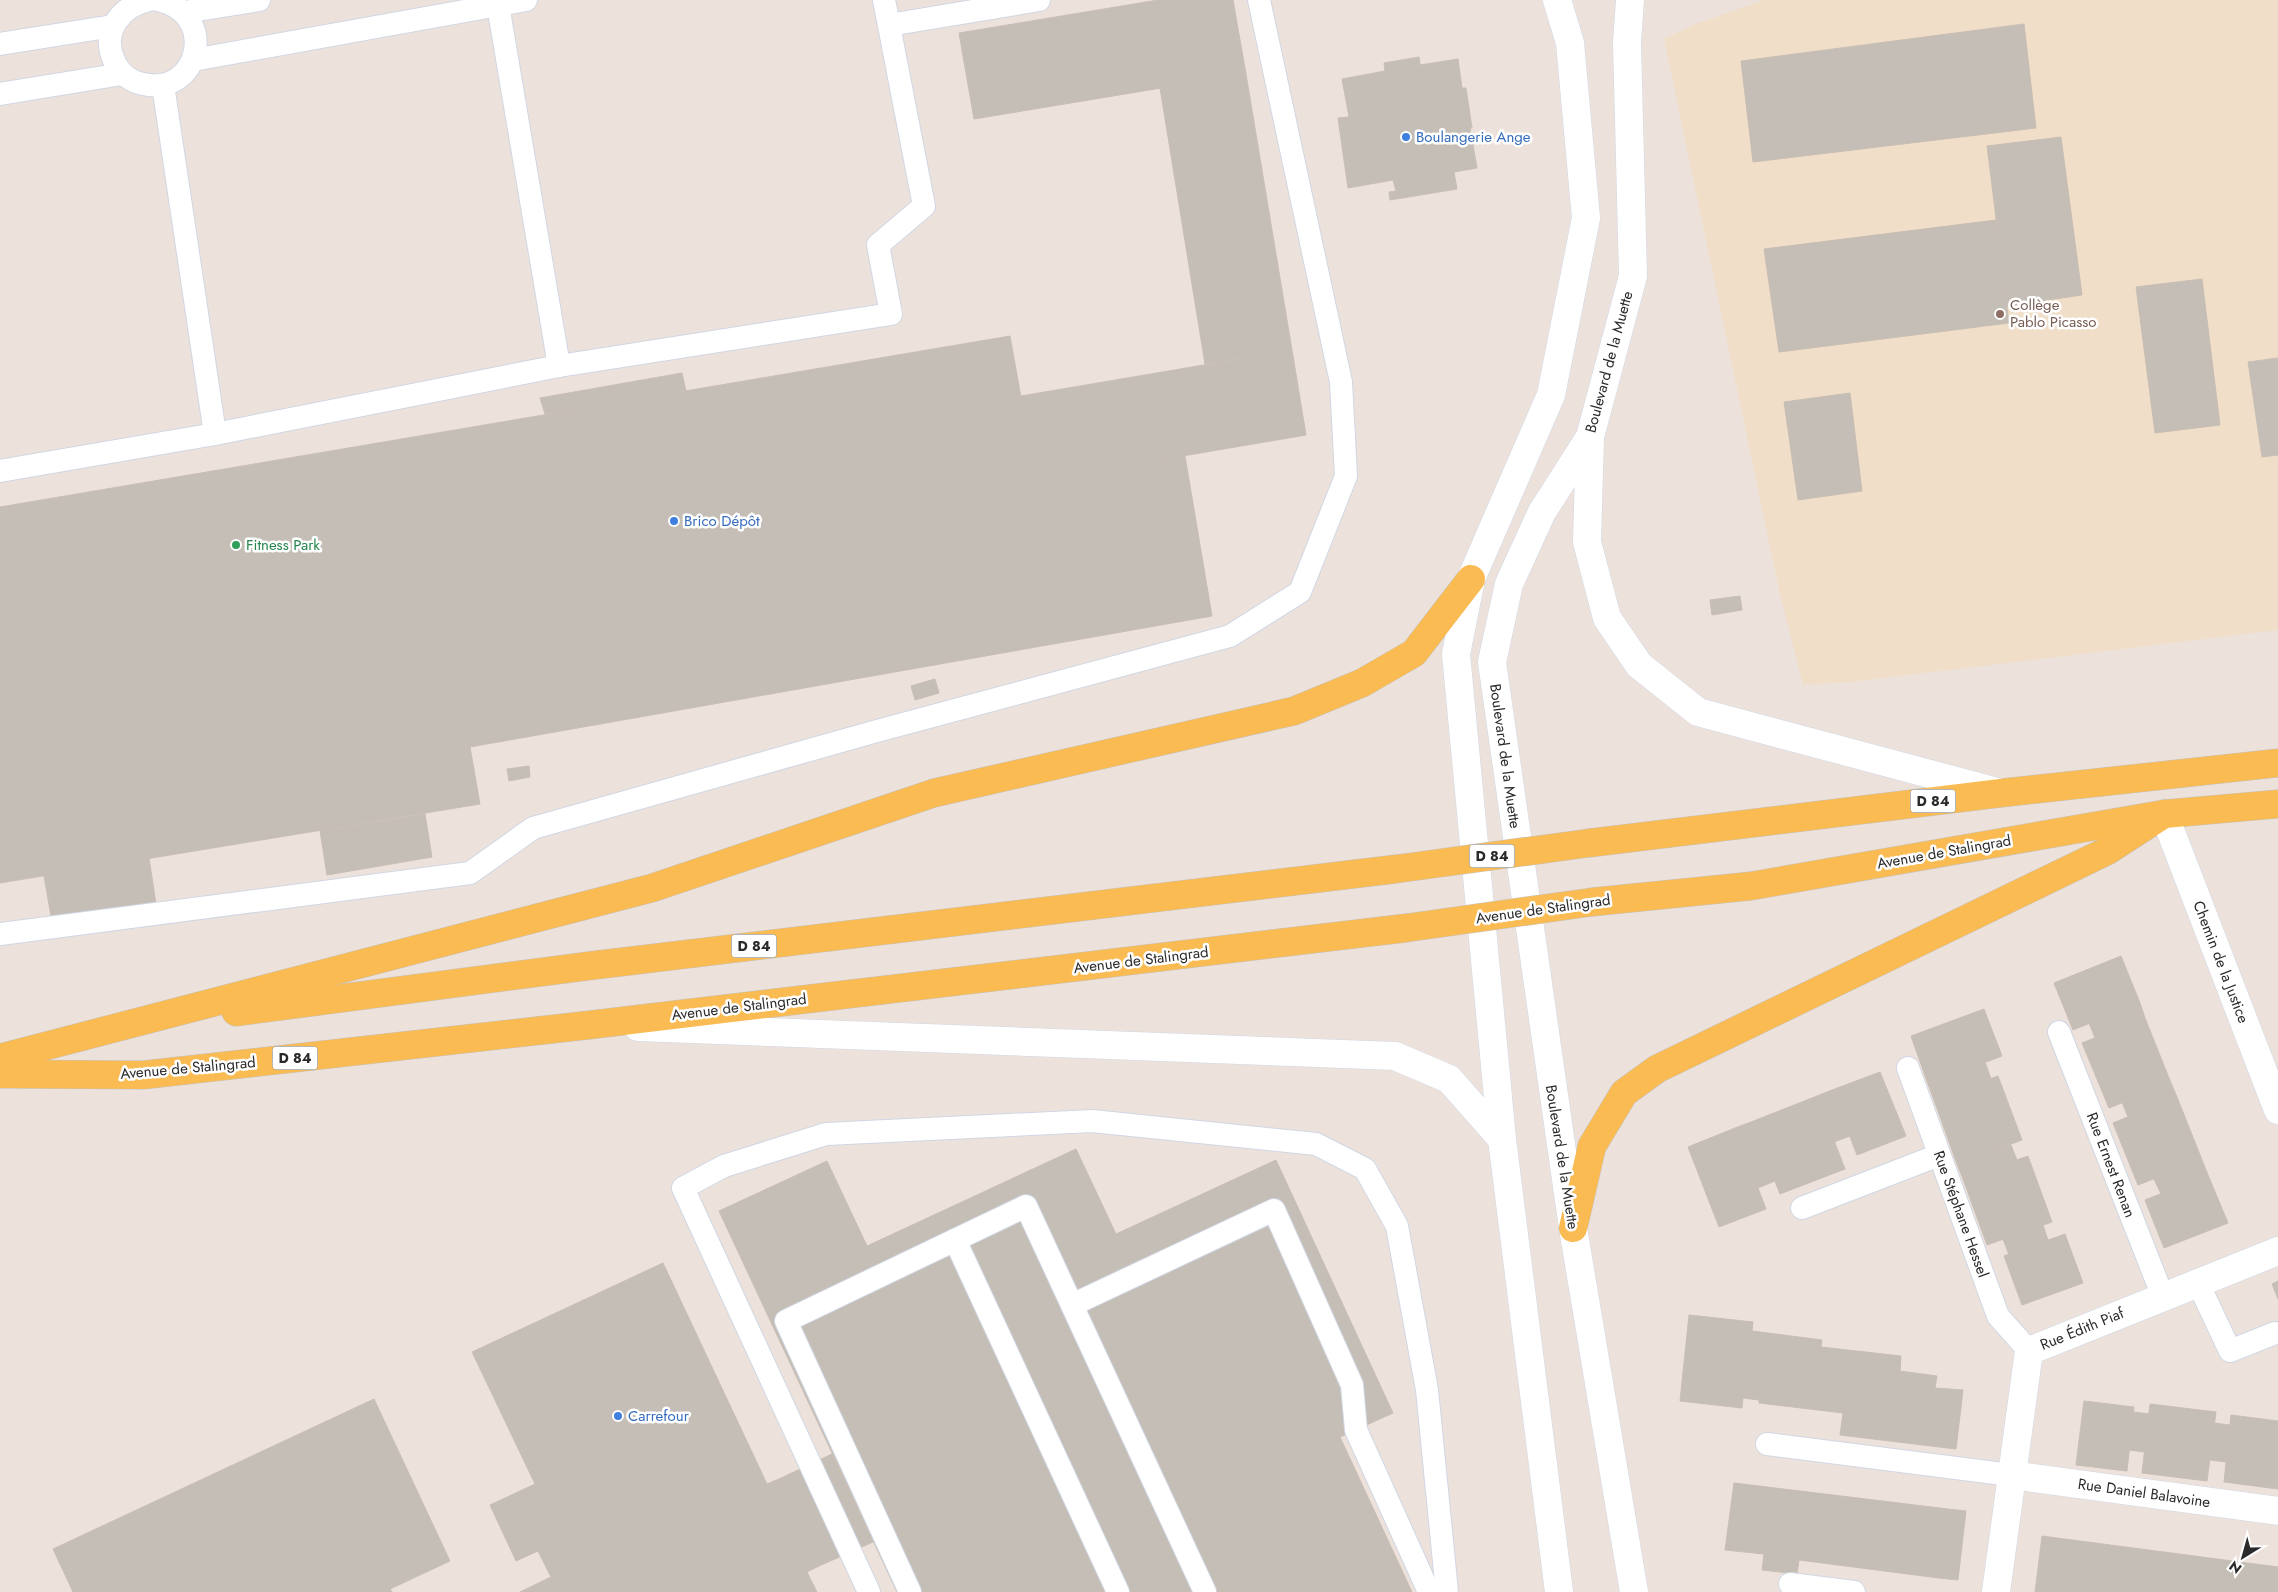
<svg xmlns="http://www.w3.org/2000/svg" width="2278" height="1592" viewBox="0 0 2278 1592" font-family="Jost,sans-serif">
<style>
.education{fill:#f0dec9}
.building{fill:#c4beb6;stroke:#c9beb4}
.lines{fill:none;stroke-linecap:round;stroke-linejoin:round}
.lane-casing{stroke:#d0d7e4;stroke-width:24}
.street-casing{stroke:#d0d7e4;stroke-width:29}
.secondary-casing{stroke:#d0d7e4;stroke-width:29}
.primary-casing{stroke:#c3c3c3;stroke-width:29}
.lane{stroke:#fff;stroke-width:22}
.street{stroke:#fff;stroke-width:28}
.secondary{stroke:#fff;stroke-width:28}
.primary{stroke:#fabb53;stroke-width:28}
.primary-bridge-casing{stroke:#c3c3c3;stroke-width:29;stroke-linecap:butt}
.primary-bridge{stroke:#fabb53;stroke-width:28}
.shop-dot{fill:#3f7fe0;stroke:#fff;stroke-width:2}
.education-dot{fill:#8d6e63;stroke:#fff;stroke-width:2}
.leisure-dot{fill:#2e9e5b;stroke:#fff;stroke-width:2}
.labels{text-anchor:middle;stroke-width:5;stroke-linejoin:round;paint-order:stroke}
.shield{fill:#fff;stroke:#6a6a6a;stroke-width:1}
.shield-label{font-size:14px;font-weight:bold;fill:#2a2a2a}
.shop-label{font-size:15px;fill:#366cbe;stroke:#fff;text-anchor:start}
.education-label{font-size:15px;fill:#785e54;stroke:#fff;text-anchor:start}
.street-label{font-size:15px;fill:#2a2a2a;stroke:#fff}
.leisure-label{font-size:15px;fill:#27864d;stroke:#fff;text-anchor:start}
</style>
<rect width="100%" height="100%" fill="#ede2db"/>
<!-- education -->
<path class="education" d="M1764 0H2278V630L1850 682 1803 685 1779 590 1664 39 1693 25Z"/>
<!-- building -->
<g class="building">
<path d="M1158 0H1233L1246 74 974 119 959 33Z"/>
<path d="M2024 24 2036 128 1753 162 1741 61Z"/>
<path d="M1419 57 1420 65 1458 59 1462 88H1466L1472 128H1470L1477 168 1454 172 1457 189 1390 200 1389 192 1396 191 1393 180 1348 188 1338 118 1349 117 1342 79 1385 71 1384 63Z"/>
<path d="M1246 74 1292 350 1205 364 1160 88Z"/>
<path d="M2061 137 2082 295 2007 306 1987 146Z"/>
<path d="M1996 220 2009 323 1779 352 1764 249Z"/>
<path d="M2202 279 2220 425 2155 433 2136 287Z"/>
<path d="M1010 336 1036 481 1185 456 1212 616 470 747 480 804 0 883V507Z"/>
<path d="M1292 350 1306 435 1036 481 1021 396Z"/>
<path d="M2278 358V455L2262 457 2248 362Z"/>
<path d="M682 373 686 391 545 414 540 398Z"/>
<path d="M1850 393 1862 491 1798 500 1784 402Z"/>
<path d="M1740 596 1742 610 1712 615 1710 600Z"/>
<path d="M935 679 939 693 915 700 911 686Z"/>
<path d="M529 766 530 777 509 781 507 769Z"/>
<path d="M425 814 432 857 327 875 320 831Z"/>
<path d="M149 858 156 904 52 922 44 876Z"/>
<path d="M2121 956 2140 1003 2073 1030 2054 983Z"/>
<path d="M2140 1003 2145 1018 2095 1038 2089 1023Z"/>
<path d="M1984 1009 2002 1056 1928 1084 1911 1036Z"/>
<path d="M2145 1018 2171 1083 2109 1108 2082 1043Z"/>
<path d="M1985 1062 1991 1079 1934 1100 1928 1084Z"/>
<path d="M1880 1072 1906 1136 1857 1155 1832 1090Z"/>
<path d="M1998 1076 2022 1140 1957 1164 1934 1100Z"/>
<path d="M2171 1083 2177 1097 2128 1117 2122 1102Z"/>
<path d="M1832 1090 1850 1136 1834 1142 1817 1096Z"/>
<path d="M1817 1096 1845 1169 1780 1194 1751 1122Z"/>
<path d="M2177 1097 2202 1160 2138 1185 2113 1123Z"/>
<path d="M1751 1122 1775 1181 1758 1188 1735 1128Z"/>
<path d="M1735 1128 1766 1209 1719 1227 1688 1147Z"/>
<path d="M2011 1145 2017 1160 1963 1179 1957 1164Z"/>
<path d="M1076 1149 1116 1234 1276 1160 1393 1413 1340 1437 1412 1592H897L719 1211 827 1161 867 1246Z"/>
<path d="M2028 1156 2052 1222 1987 1245 1963 1179Z"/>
<path d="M2202 1160 2208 1175 2161 1194 2154 1179Z"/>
<path d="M2208 1175 2228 1223 2164 1248 2145 1200Z"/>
<path d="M2043 1225 2048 1240 2009 1255 2003 1239Z"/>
<path d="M2065 1234 2083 1283 2022 1305 2004 1256Z"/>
<path d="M663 1263 767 1484 779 1479 819 1566 807 1572 817 1592H520L551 1577 538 1551 516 1561 490 1505 535 1484 472 1352Z"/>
<path d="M2278 1281V1299L2272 1284Z"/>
<path d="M1689 1315 1753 1322 1752 1331 1822 1340 1821 1347 1901 1356 1900 1371 1937 1376 1935 1388 1963 1390 1956 1449 1840 1435 1843 1413 1759 1403V1400L1743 1398 1742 1408 1680 1401Z"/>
<path d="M374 1399 450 1561 390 1589 392 1592H73L53 1549Z"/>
<path d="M2084 1401 2134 1407 2127 1471 2076 1465Z"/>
<path d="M2150 1404 2216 1412 2207 1481 2142 1473Z"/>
<path d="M2134 1412 2149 1414 2145 1452 2129 1450Z"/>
<path d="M2231 1415 2278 1421V1489L2224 1482Z"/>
<path d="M2214 1423 2230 1425 2226 1462 2210 1460Z"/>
<path d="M832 1454 873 1542 819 1566 779 1479Z"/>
<path d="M1734 1483 1948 1509 1939 1578 1799 1560 1797 1574 1762 1570 1764 1554 1725 1550Z"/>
<path d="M1948 1509 1966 1511 1958 1580 1939 1578Z"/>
<path d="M2042 1536 2278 1567V1592H2035Z"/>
</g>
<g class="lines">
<defs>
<g id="lane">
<path d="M149 0C122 6 102 30 113 58 118 72 129 81 143 84 200 97 219 13 158 0"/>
<path d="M498 5 559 366"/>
<path d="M185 12 259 0"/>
<path d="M889 25 1039 0"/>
<path d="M0 44 113 26"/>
<path d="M193 60 526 0"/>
<path d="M163 85 215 434"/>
<path d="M0 94 122 74"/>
<path d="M0 471 215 434 559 366 891 314 878 245 924 206 884 0"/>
<path d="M0 934 470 873 533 828 877 731 1230 636 1300 592 1346 476 1341 382 1259 0"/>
<path d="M2059 1032 2163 1297"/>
<path d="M1908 1068 1998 1316 2029 1351"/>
<path d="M1802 1208 1939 1155"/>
<path d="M955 1240 1026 1206 1205 1592"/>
<path d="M2198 1283 2230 1351 2275 1333"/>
<path d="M1072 1305 1274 1210 1352 1385 1356 1430 1429 1592"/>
<path d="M1767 1444 2011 1475"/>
<path d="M1790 1584 1854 1592"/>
<path d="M869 1592 683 1188 724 1166 826 1134 1092 1121 1316 1144 1365 1169 1397 1226 1427 1390 1447 1592"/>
<path d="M910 1592 786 1321 955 1240 1118 1592"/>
</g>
<g id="street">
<path d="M2164 814 2278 1110"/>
<path d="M2011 1475 2278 1511"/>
<path d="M1996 1592 2029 1351 2278 1251"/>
</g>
<g id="secondary">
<path d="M1557 0 1570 43 1586 218 1551 395 1471 579 1456 654 1502 1139 1559 1592"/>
<path d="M1630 0 1627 42 1633 276 1590 437 1542 512 1509 584 1492 662 1573 1228 1634 1592"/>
<path d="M1590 438 1587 542 1607 618 1639 665 1698 712 2001 793"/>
<path d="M638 1027 1395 1056 1449 1079 1502 1139"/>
</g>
<g id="primary">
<path d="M1589 843 2001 793 2278 763"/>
<path d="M1592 902 1751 886 2164 814 2278 804"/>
<path d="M236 1012 596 965 1396 869"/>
<path d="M0 1058 652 888 934 793 1294 711 1362 683 1414 653 1471 579"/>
<path d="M0 1074 143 1075 589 1025 1406 928"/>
<path d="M1573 1228 1592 1146 1624 1093 1657 1069 2107 851 2164 814"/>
</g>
</defs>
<!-- lane casing -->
<use href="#lane" class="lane-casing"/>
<!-- street casing -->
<use href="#street" class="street-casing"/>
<!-- secondary casing -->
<use href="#secondary" class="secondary-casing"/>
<!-- primary casing -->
<use href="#primary" class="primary-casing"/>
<!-- lane -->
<use href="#lane" class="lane"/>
<!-- street -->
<use href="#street" class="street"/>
<!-- secondary -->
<use href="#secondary" class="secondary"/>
<!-- primary -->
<use href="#primary" class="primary"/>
<defs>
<g id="primary-bridge">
<path d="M1396 869 1589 843"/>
<path d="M1406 928 1592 902"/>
</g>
</defs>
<!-- primary-bridge casing -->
<use href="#primary-bridge" class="primary-bridge-casing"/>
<!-- primary-bridge -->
<use href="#primary-bridge" class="primary-bridge"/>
</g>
<!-- markers -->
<g class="shop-dot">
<circle cx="1406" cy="137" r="5"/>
<circle cx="674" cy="521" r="5"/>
<circle cx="618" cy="1416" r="5"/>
</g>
<circle class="education-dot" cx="2000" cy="314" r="5"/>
<circle class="leisure-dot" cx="236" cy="545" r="5"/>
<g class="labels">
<!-- shield labels -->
<g class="shield">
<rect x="1910.5" y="789.5" width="45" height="23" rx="4"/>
<rect x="1469.5" y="844.5" width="45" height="23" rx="4"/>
<rect x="731.5" y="934.5" width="45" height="23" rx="4"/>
<rect x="272.5" y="1046.5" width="45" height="23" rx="4"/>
</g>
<g class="shield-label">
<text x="1933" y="806">D 84</text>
<text x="1492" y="861">D 84</text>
<text x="754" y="951">D 84</text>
<text x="295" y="1063">D 84</text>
</g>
<!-- shop labels -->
<g class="shop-label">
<text x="1416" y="142">Boulangerie Ange</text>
<text x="684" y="526">Brico Dépôt</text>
<text x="628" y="1421">Carrefour</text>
</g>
<!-- education labels -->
<g class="education-label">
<text x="2010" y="310">Collège<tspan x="2010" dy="17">Pablo Picasso</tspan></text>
</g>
<!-- street labels -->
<g class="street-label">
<text transform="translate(1609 362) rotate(-75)" y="5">Boulevard de la Muette</text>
<text transform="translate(1505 756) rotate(82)" y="5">Boulevard de la Muette</text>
<text transform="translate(1944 852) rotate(-10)" y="5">Avenue de Stalingrad</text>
<text transform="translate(1543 909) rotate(-8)" y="5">Avenue de Stalingrad</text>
<text transform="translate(1141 960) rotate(-7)" y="5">Avenue de Stalingrad</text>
<text transform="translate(2221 962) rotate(69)" y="5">Chemin de la Justice</text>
<text transform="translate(739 1007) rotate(-7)" y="5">Avenue de Stalingrad</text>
<text transform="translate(188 1068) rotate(-5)" y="5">Avenue de Stalingrad</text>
<text transform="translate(1562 1157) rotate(81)" y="5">Boulevard de la Muette</text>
<text transform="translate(2111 1165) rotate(69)" y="5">Rue Ernest Renan</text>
<text transform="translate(1961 1214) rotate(70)" y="5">Rue Stéphane Hessel</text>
<text transform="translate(2082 1329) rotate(-22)" y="5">Rue Édith Piaf</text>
<text transform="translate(2144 1493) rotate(8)" y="5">Rue Daniel Balavoine</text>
</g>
<!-- leisure labels -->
<g class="leisure-label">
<text x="246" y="550">Fitness Park</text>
</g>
</g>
<!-- north arrow -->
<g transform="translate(2243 1557) rotate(217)" stroke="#ffffff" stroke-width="4" paint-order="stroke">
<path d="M0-4L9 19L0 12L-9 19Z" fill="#2a2a2a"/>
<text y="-8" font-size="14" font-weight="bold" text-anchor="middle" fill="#2a2a2a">N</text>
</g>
</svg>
